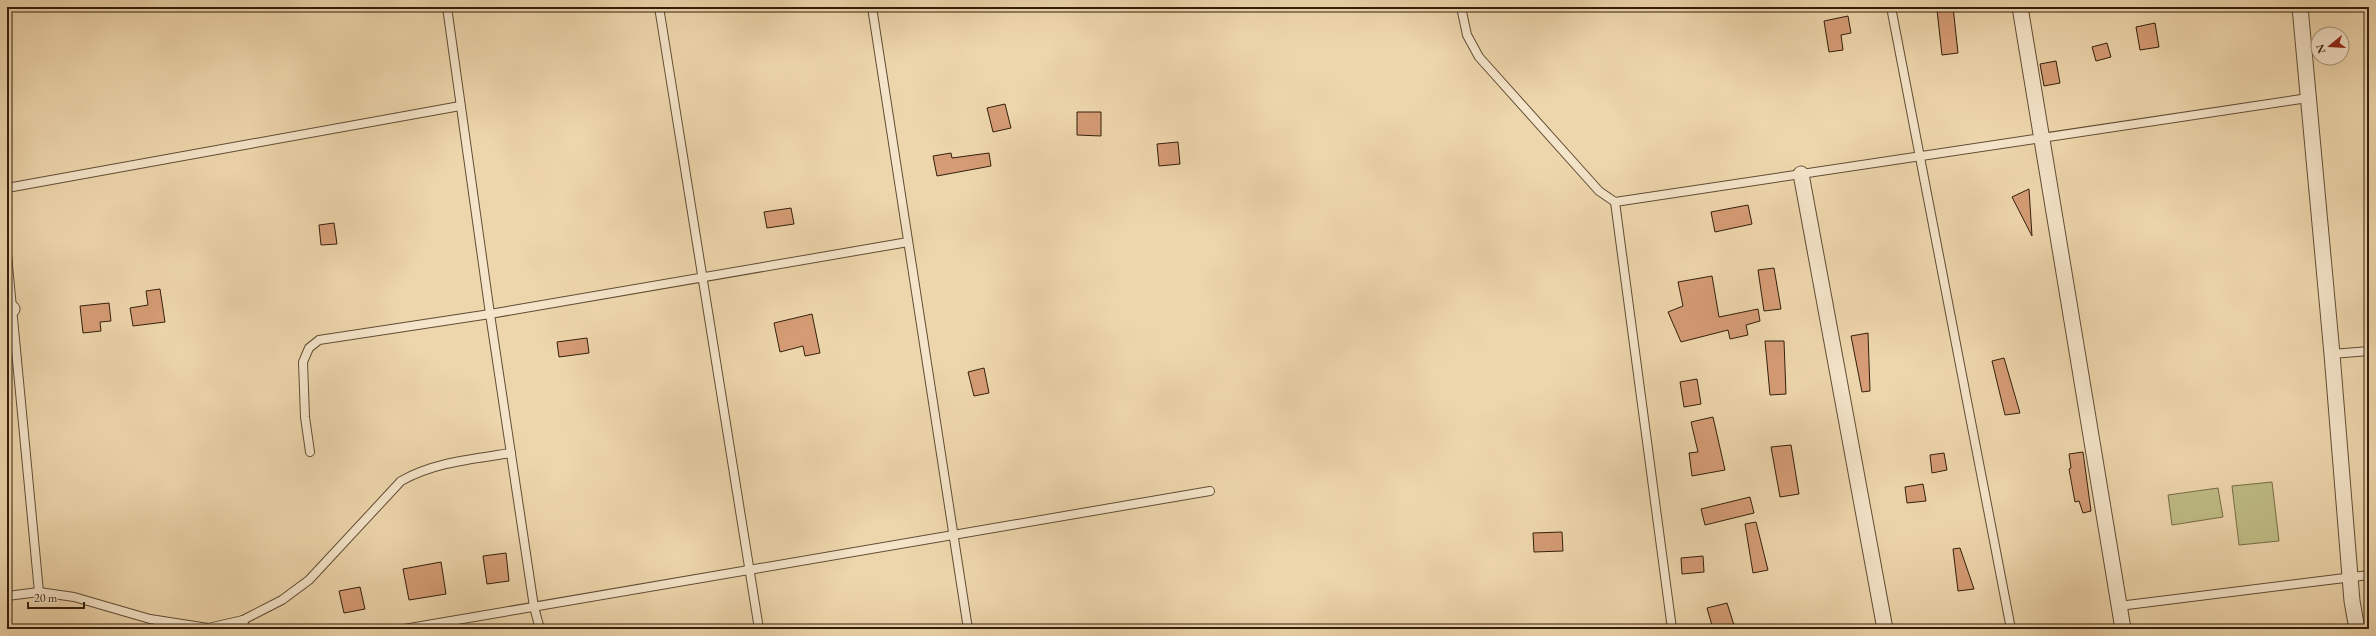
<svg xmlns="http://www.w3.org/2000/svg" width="2376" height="636" viewBox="0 0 2376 636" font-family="'EB Garamond',serif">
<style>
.green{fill:#bfbc85;stroke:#786e48}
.building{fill:#d59c75;stroke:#321f0c}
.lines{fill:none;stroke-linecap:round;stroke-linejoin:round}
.service-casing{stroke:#614d34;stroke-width:10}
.minor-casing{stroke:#614d34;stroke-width:17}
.service{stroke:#f4e4c9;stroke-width:8}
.minor{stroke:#f4e4c9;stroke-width:15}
</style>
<rect width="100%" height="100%" fill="#eed6ac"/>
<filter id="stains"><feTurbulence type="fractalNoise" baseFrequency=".005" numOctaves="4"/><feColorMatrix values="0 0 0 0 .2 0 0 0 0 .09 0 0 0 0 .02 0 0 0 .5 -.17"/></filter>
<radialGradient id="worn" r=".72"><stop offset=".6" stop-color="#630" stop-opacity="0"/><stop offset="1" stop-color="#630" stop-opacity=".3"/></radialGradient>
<!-- green -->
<g class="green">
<path d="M2272 482 2279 541 2239 545 2232 486Z"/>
<path d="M2218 488 2223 517 2172 525 2168 495Z"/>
</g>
<!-- building -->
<g class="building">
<path d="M1953 7 1958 53 1942 55 1937 10Z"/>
<path d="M1848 16 1851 33 1841 35 1843 50 1829 52 1824 21Z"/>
<path d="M2155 23 2159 47 2140 50 2136 27Z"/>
<path d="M2107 43 2111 57 2096 61 2092 47Z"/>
<path d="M2056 61 2060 83 2044 86 2040 64Z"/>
<path d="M1005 104 1011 128 993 132 987 108Z"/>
<path d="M1077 112H1101V136L1077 135Z"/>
<path d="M1178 142 1180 164 1159 166 1157 144Z"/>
<path d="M951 153 952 158 989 153 991 166 937 176 933 156Z"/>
<path d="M2029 189 2032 236 2012 197Z"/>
<path d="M1748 205 1752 224 1715 232 1711 212Z"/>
<path d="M791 208 794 224 767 228 764 212Z"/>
<path d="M334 223 337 244 321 245 319 225Z"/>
<path d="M1774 268 1781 309 1764 311 1758 270Z"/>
<path d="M1712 276 1719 317 1758 309 1760 321 1746 325 1748 335 1730 339 1728 330 1681 342 1668 312 1683 306 1678 282Z"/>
<path d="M160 289 165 322 133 326 130 308 148 305 146 291Z"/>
<path d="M109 303 111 321 100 322 101 331 83 333 80 306Z"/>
<path d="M812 314 820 353 805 356 803 346 780 352 774 323Z"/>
<path d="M1868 333 1870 391 1862 392 1851 336Z"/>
<path d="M587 338 589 353 559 357 557 342Z"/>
<path d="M1765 341H1784L1786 394 1770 395Z"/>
<path d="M2004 358 2020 413 2005 415 1992 361Z"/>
<path d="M984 368 989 393 974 396 968 372Z"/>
<path d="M1697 379 1701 404 1684 407 1680 382Z"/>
<path d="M1713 417 1725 470 1692 476 1689 453 1698 452 1691 422Z"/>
<path d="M1791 445 1799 494 1780 497 1771 447Z"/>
<path d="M2083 452 2091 511 2083 513 2079 501 2075 502 2069 469 2071 468 2069 454Z"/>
<path d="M1944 453 1947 470 1932 473 1930 455Z"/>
<path d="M1923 484 1926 501 1907 503 1905 487Z"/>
<path d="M1750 497 1754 513 1705 525 1701 509Z"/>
<path d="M1756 522 1768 570 1753 573 1745 524Z"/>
<path d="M1562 532 1563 551 1534 552 1533 533Z"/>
<path d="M1960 548 1974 589 1958 591 1953 549Z"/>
<path d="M506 553 509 581 487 584 483 556Z"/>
<path d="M1703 556 1704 572 1682 574 1681 558Z"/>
<path d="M441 562 446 594 409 600 403 569Z"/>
<path d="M360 587 365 609 344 613 339 591Z"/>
<path d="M1727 603 1734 625 1713 629 1707 608Z"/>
</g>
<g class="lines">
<defs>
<g id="service">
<path d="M447 7 490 314 534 607 540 629"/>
<path d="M659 7 759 629"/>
<path d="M872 7 968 629"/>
<path d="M1461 7 1467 35 1479 57 1599 191 1615 202 2308 98"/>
<path d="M1891 7 2011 629"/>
<path d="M7 188 460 106"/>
<path d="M1615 202 1672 629"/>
<path d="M7 255 39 592"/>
<path d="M2332 354 2369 351"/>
<path d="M310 452 305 417 303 362 309 348 319 340 490 314 908 242"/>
<path d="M7 596 39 592 74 597 150 619 208 628 243 620 282 600 309 580 401 481C434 462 473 459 511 453"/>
<path d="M2119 606 2369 575"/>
<path d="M243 620 245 629"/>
<path d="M404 629 1210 491"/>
</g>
<g id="minor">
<path d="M2020 7 2123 629"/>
<path d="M2300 7 2332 354 2352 601 2357 629"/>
<path d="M1801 174 1885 629"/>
<path d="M7 310 12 309"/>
</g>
</defs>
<!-- service casing -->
<use href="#service" class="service-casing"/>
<!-- minor casing -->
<use href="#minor" class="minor-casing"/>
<!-- service -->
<use href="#service" class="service"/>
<!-- minor -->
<use href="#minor" class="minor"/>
</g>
<!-- margin -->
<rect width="2376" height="636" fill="none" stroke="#eed6ac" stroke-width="24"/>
<rect x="8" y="8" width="2360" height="620" fill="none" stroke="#321f0c" stroke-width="2"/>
<rect x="12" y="12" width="2352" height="612" fill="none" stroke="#321f0c"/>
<!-- north arrow -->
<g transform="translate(2330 46) rotate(252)"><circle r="19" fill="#f4e4c9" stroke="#a6957d"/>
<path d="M0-3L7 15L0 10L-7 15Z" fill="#8f2418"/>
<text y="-6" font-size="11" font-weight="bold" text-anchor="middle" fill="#321f0c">N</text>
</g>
<!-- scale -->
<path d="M28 602v6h56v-6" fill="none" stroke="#321f0c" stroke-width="2"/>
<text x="34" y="602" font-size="12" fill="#321f0c" stroke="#f4e4c9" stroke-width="3" paint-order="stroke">20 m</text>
<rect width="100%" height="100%" filter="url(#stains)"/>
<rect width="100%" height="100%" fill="url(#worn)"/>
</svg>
